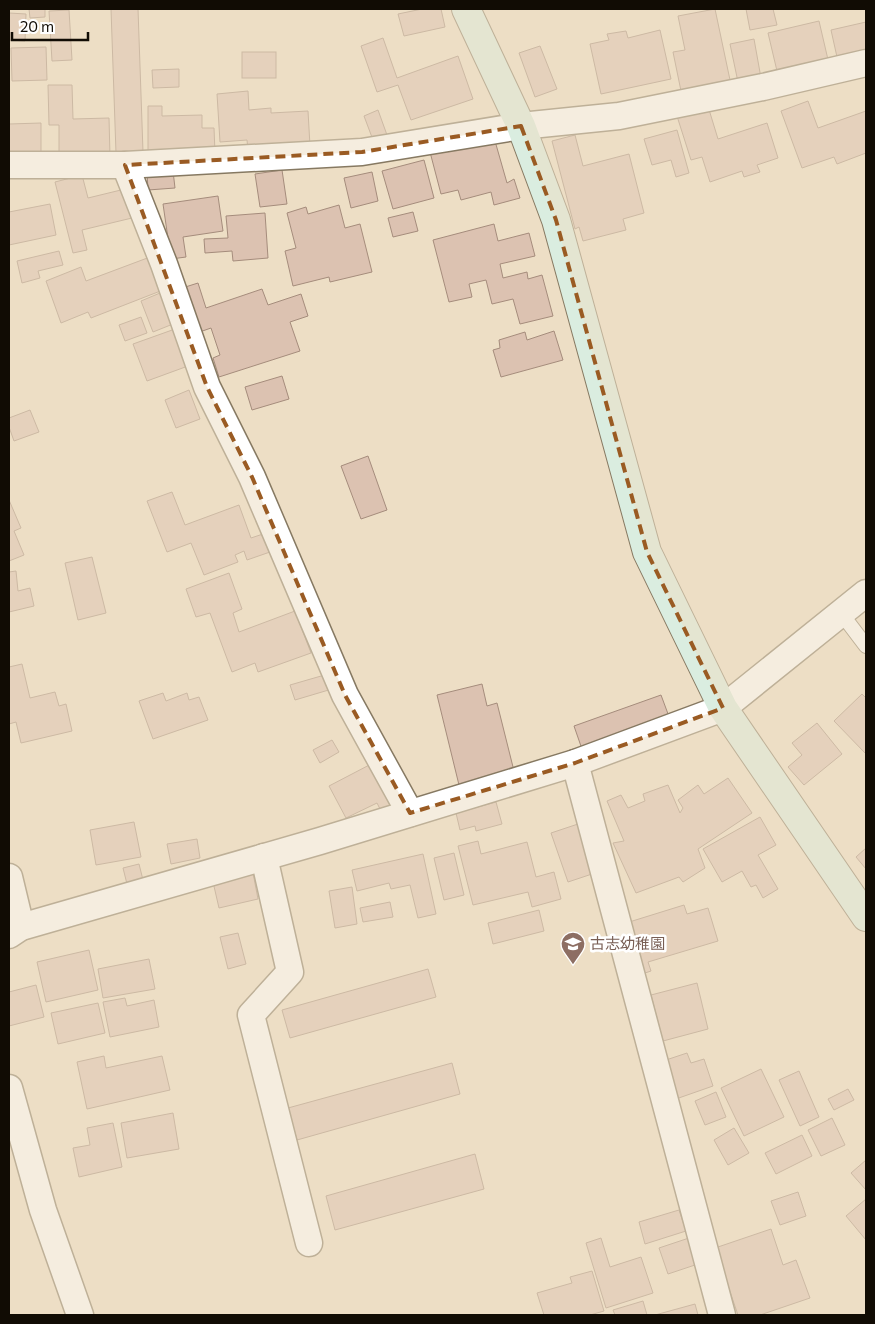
<svg xmlns="http://www.w3.org/2000/svg" width="875" height="1324" viewBox="0 0 875 1324" font-family="Commissioner,'Noto Sans JP',sans-serif">
<style>
.building{fill:#dcc2b1;stroke:#a58c7c}
.lines{fill:none;stroke-linecap:round;stroke-linejoin:round}
.lane-casing{stroke:#867962;stroke-width:16}
.street-casing{stroke:#867962;stroke-width:29}
.secondary-casing{stroke:#867962;stroke-width:30}
.lane{stroke:#fff;stroke-width:14}
.street{stroke:#fff;stroke-width:26}
.secondary{stroke:#daede0;stroke-width:28}
.marked{fill:none;stroke:#9a5b23;stroke-width:4;stroke-dasharray:10 6;stroke-linejoin:round}
.labels{text-anchor:middle;stroke-width:5;stroke-linejoin:round;paint-order:stroke}
.education-label{font-size:15px;fill:#785e54;stroke:#fff;text-anchor:start}
</style>
<rect width="100%" height="100%" fill="#eddec5"/>
<!-- building -->
<g class="building">
<path d="M29 9H45V17L30 18Z"/>
<path d="M111 9H138L143 152 116 153Z"/>
<path d="M422 9H441L445 27 404 36 398 14Z"/>
<path d="M715 9 730 80 681 91 673 52 685 50 678 16Z"/>
<path d="M746 9H773L777 25 750 30Z"/>
<path d="M69 10 72 60 52 61 49 11Z"/>
<path d="M9 13 26 14 25 41 9 40Z"/>
<path d="M819 21 829 64 777 71 768 33Z"/>
<path d="M866 22V51L837 57 831 30Z"/>
<path d="M660 30 671 79 601 94 590 44 609 40 607 34 626 31 628 38Z"/>
<path d="M383 38 397 78 458 56 473 99 411 120 398 85 377 92 361 46Z"/>
<path d="M754 39 761 78 738 82 730 44Z"/>
<path d="M540 46 557 89 535 97 519 53Z"/>
<path d="M46 47 47 80 12 81 11 48Z"/>
<rect x="242" y="52" width="34" height="26"/>
<path d="M179 69V87L153 88 152 70Z"/>
<path d="M48 85H72L73 119 109 118 110 157 59 158V125H49Z"/>
<path d="M248 91 249 110 271 108V113L308 111 310 146 248 150 247 140 220 142 217 94Z"/>
<path d="M808 101 818 128 866 111V153L837 164 834 157 802 168 781 111Z"/>
<path d="M707 103 718 139 767 123 778 158 757 165 760 172 744 177 742 171 710 182 702 157 691 160 676 113Z"/>
<path d="M148 106H162V116L202 115V128H214L215 153 148 154Z"/>
<path d="M378 110 387 135 373 140 364 116Z"/>
<path d="M41 123V157H9V124Z"/>
<path d="M677 130 689 173 676 177 671 160 652 165 644 139Z"/>
<path d="M575 135 583 166 629 154 644 213 623 219 626 230 583 241 579 227 575 229 552 141Z"/>
<path d="M495 141 507 183 514 179 520 198 494 205 491 192 461 200 458 190 441 194 430 152Z"/>
<path d="M424 160 434 198 393 209 382 171Z"/>
<path d="M282 170 287 204 260 207 255 174Z"/>
<path d="M173 171 175 188 148 190 147 172Z"/>
<path d="M372 172 378 201 351 208 344 178Z"/>
<path d="M82 175 88 198 125 189 132 218 82 230 87 250 73 253 55 182Z"/>
<path d="M218 196 223 231 183 237 186 257 171 259 163 204Z"/>
<path d="M50 204 56 235 9 245V212Z"/>
<path d="M339 205 345 228 360 224 372 272 330 282 329 277 293 286 285 251 296 248 287 213 306 207 308 214Z"/>
<path d="M413 212 418 231 393 237 388 218Z"/>
<path d="M265 213 268 258 233 261 232 251 205 253 204 239 228 238 226 216Z"/>
<path d="M494 224 498 241 529 233 535 256 500 264 503 278 527 272 528 279 542 275 553 316 520 324 513 299 492 304 486 280 469 284 472 297 449 302 433 240Z"/>
<path d="M59 251 63 265 38 271 40 278 22 283 17 261Z"/>
<path d="M150 257 163 290 91 318 88 312 61 323 46 281 81 267 86 281Z"/>
<path d="M198 283 206 308 262 289 268 305 301 294 308 316 290 322 300 351 219 377 213 358 220 355 211 328 194 334 179 289Z"/>
<path d="M160 293 173 324 153 332 141 301Z"/>
<path d="M141 317 147 333 125 341 119 325Z"/>
<path d="M175 329 188 366 147 381 133 344Z"/>
<path d="M554 331 563 360 501 377 493 350 500 348 499 340 525 332 527 340Z"/>
<path d="M282 376 289 399 252 410 245 387Z"/>
<path d="M189 390 200 419 176 428 165 400Z"/>
<path d="M30 410 39 432 14 441 9 427V418Z"/>
<path d="M368 456 387 510 361 519 341 466Z"/>
<path d="M172 492 185 525 239 505 251 538 263 534 270 552 247 560 244 551 235 555 238 562 204 575 191 543 167 552 147 501Z"/>
<path d="M9 500 21 528 14 531 24 555 9 561Z"/>
<path d="M92 557 106 613 78 620 65 563Z"/>
<path d="M16 571 18 591 30 588 34 606 9 612V572Z"/>
<path d="M229 573 242 609 233 613 239 632 295 611 311 653 258 672 255 663 232 672 210 613 196 617 186 589Z"/>
<path d="M22 664 30 698 55 692 59 706 66 704 72 731 21 743 16 722 9 724V667Z"/>
<path d="M328 674 332 689 295 700 290 685Z"/>
<path d="M482 684 487 706 497 703 514 771 459 785 437 695Z"/>
<path d="M163 693 166 701 187 693 189 700 199 697 208 720 153 739 139 701Z"/>
<path d="M862 694 866 698V754L834 721Z"/>
<path d="M661 695 671 722 583 752 574 726Z"/>
<path d="M817 723 842 754 804 785 788 767 802 755 792 743Z"/>
<path d="M332 740 339 752 320 763 313 750Z"/>
<path d="M375 762 397 805 382 813 377 803 346 818 329 786Z"/>
<path d="M728 778 752 813 698 849 705 868 683 882 679 877 636 893 613 843 624 841 607 801 621 795 628 808 645 801 643 794 668 785 680 813 683 808 678 800 698 785 704 794Z"/>
<path d="M496 802 502 824 476 831 475 826 460 830 456 813Z"/>
<path d="M760 817 776 845 758 855 778 889 763 898 756 885 751 887 742 871 722 882 703 849Z"/>
<path d="M134 822 141 857 96 865 90 830Z"/>
<path d="M578 824 595 873 568 882 551 833Z"/>
<path d="M197 839 200 858 171 864 167 844Z"/>
<path d="M478 841 481 854 527 842 536 877 554 872 561 899 532 907 528 892 473 905 458 846Z"/>
<path d="M866 848V869L856 857Z"/>
<path d="M454 853 464 895 444 900 434 858Z"/>
<path d="M423 854 436 914 418 918 410 885 391 889 389 883 357 891 352 870Z"/>
<path d="M139 864 144 884 128 888 123 868Z"/>
<path d="M253 873 258 899 219 908 213 882Z"/>
<path d="M352 887 357 924 335 928 329 891Z"/>
<path d="M390 902 393 917 363 922 360 908Z"/>
<path d="M684 905 687 914 708 908 718 941 648 962 651 971 642 974 626 923Z"/>
<path d="M539 910 544 931 493 944 488 923Z"/>
<path d="M238 933 246 964 228 969 220 937Z"/>
<path d="M89 950 98 990 46 1002 37 962Z"/>
<path d="M149 959 155 989 103 998 98 969Z"/>
<path d="M428 969 436 997 290 1038 282 1010Z"/>
<path d="M697 983 708 1029 663 1041 651 995Z"/>
<path d="M36 985 44 1017 9 1026V992Z"/>
<path d="M125 998 127 1006 154 1000 159 1027 110 1037 103 1002Z"/>
<path d="M98 1003 105 1033 58 1044 51 1013Z"/>
<path d="M687 1053 691 1063 704 1059 713 1086 673 1100 660 1062Z"/>
<path d="M104 1056 106 1068 162 1056 170 1090 87 1109 77 1062Z"/>
<path d="M452 1063 460 1094 297 1140 288 1108Z"/>
<path d="M761 1069 784 1117 744 1136 721 1088Z"/>
<path d="M799 1071 819 1117 800 1126 779 1080Z"/>
<path d="M848 1089 854 1100 834 1110 828 1099Z"/>
<path d="M716 1092 726 1117 705 1125 695 1101Z"/>
<path d="M173 1113 179 1149 127 1158 121 1123Z"/>
<path d="M832 1118 845 1145 821 1156 808 1130Z"/>
<path d="M113 1123 122 1167 79 1177 73 1148 90 1145 87 1128Z"/>
<path d="M734 1128 749 1153 728 1165 714 1140Z"/>
<path d="M802 1135 812 1156 776 1174 765 1153Z"/>
<path d="M475 1154 484 1189 335 1230 326 1196Z"/>
<path d="M866 1160V1190L851 1173Z"/>
<path d="M798 1192 806 1216 780 1225 771 1201Z"/>
<path d="M866 1199V1240L846 1216Z"/>
<path d="M679 1210 686 1231 645 1244 639 1222Z"/>
<path d="M771 1229 783 1265 796 1260 810 1298 760 1315H738L715 1248Z"/>
<path d="M601 1238 610 1267 641 1257 653 1293 606 1308 586 1243Z"/>
<path d="M689 1238 698 1264 668 1274 659 1248Z"/>
<path d="M592 1271 604 1311 590 1315H544L537 1293 572 1283 570 1277Z"/>
<path d="M643 1301 647 1315H615L613 1310Z"/>
<path d="M695 1304 698 1315H655Z"/>
</g>
<g class="lines">
<defs>
<path id="lane" d="M841 613 866 646"/>
<g id="street">
<path d="M9 165H125L362 152 521 126 619 116 763 87 866 63"/>
<path d="M125 165 164 264 207 387 252 477 345 695 410 813"/>
<path d="M575 763 722 1315"/>
<path d="M264 857 290 972 251 1015 309 1243"/>
<path d="M9 877 21 927"/>
<path d="M9 935 21 927 320 841 575 763 723 708 866 593"/>
<path d="M9 1088 43 1210 80 1315"/>
</g>
<path id="secondary" d="M466 9 521 126 556 220 647 552 723 708 866 917"/>
</defs>
<!-- lane casing -->
<use href="#lane" class="lane-casing"/>
<!-- street casing -->
<use href="#street" class="street-casing"/>
<!-- secondary casing -->
<use href="#secondary" class="secondary-casing"/>
<!-- lane -->
<use href="#lane" class="lane"/>
<!-- street -->
<use href="#street" class="street"/>
<!-- secondary -->
<use href="#secondary" class="secondary"/>
</g>
<!-- marked area -->
<path d="M0 0H875V1324H0ZM521 126 556 220 647 552 723 708 575 763 410 813 345 695 252 477 207 387 125 165 362 152Z" fill="#eddec5" fill-opacity=".55" fill-rule="evenodd"/>
<path class="marked" d="M521 126 556 220 647 552 723 708 575 763 410 813 345 695 252 477 207 387 125 165 362 152Z"/>
<!-- icons -->
<defs>
<symbol id="school-pin" viewBox="-11 -11 22 30"><path d="M0 17L-7.5 6A9.5 9.5 0 1 1 7.5 6Z" fill="#8d6e63" stroke="#fff"/><path d="M0-5L7-2L0 1L-7-2ZM-4 1L0 2.5L4 1V4Q0 6-4 4Z" fill="#fff"/></symbol>
</defs>
<g fill-rule="evenodd">
<use href="#school-pin" x="559" y="930" width="28" height="38"/>
</g>
<g class="labels">
<!-- education labels -->
<g class="education-label">
<text x="590" y="949">古志幼稚園</text>
</g>
</g>
<!-- border -->
<rect width="875" height="1324" fill="none" stroke="#110c04" stroke-width="20"/>
<!-- scale -->
<path d="M12 32v8h76v-8" fill="none" stroke="#110c04" stroke-width="2.5"/>
<text x="20" y="32" font-size="15" fill="#110c04" stroke="#ffffff" stroke-width="4" paint-order="stroke">20 m</text>
</svg>
